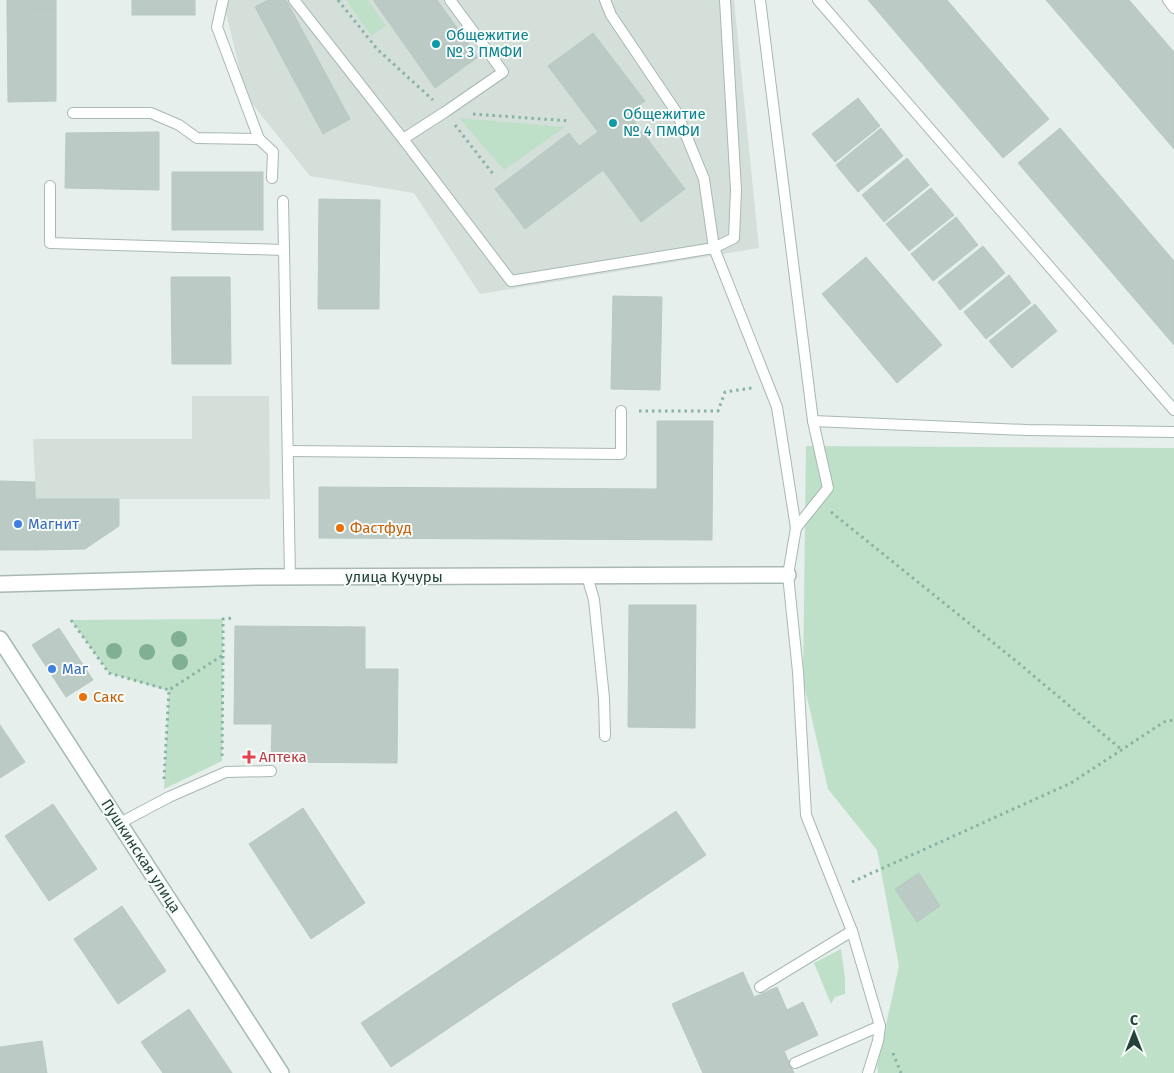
<svg xmlns="http://www.w3.org/2000/svg" width="1174" height="1073" viewBox="0 0 1174 1073" font-family="'Fira Sans',sans-serif">
<style>
.built{fill:#d4dfda}
.green{fill:#bfe0c8}
.building{fill:#bbcac4;stroke:#b8c9c2}
.lines{fill:none;stroke-linecap:round;stroke-linejoin:round}
.lane-casing{stroke:#a8b8b2;stroke-width:12}
.street-casing{stroke:#a8b8b2;stroke-width:18}
.secondary-casing{stroke:#a4bbb3;stroke-width:18}
.path{stroke:#86b3a5;stroke-width:3;stroke-dasharray:2.5 4;stroke-linecap:butt}
.lane{stroke:#fff;stroke-width:10}
.street{stroke:#fff;stroke-width:15}
.secondary{stroke:#fff;stroke-width:15}
.tree{fill:#80af93}
.culture-dot{fill:#0f9aa8;stroke:#f7fbf9;stroke-width:2}
.shop-dot{fill:#3f7fe0;stroke:#f7fbf9;stroke-width:2}
.food-dot{fill:#e8710a;stroke:#f7fbf9;stroke-width:2}
.health-dot{fill:#e0444e;stroke:#f7fbf9;stroke-width:2}
.labels{text-anchor:middle;stroke-width:4;stroke-linejoin:round;paint-order:stroke}
.culture-label{font-size:15px;fill:#0d838f;stroke:#f7fbf9;text-anchor:start}
.shop-label{font-size:15px;fill:#366cbe;stroke:#f7fbf9;text-anchor:start}
.food-label{font-size:15px;fill:#c56008;stroke:#f7fbf9;text-anchor:start}
.street-label{font-size:15px;fill:#24423a;stroke:#f7fbf9}
.health-label{font-size:15px;fill:#be3a42;stroke:#f7fbf9;text-anchor:start}
</style>
<rect width="100%" height="100%" fill="#e6efeb"/>
<!-- built -->
<g class="built">
<path d="M223 0H734L759 248 480 294 414 193 310 176 246 96Z"/>
<path d="M192 396H269L270 499H36L33 439H192Z"/>
</g>
<!-- green -->
<g class="green">
<path d="M346 0H368L386 26 371 36Z"/>
<path d="M459 118 565 127 504 170Z"/>
<path d="M806 446 1174 448V1073H878L877 1066 899 966 877 850 828 789 803 680Z"/>
<path d="M223 619 222 761 164 789 169 691 109 673 71 620Z"/>
<path d="M841 949 845 978V994L835 997 831 1004 814 963Z"/>
</g>
<!-- building -->
<g class="building">
<path d="M7 0H56V10L7 11Z"/>
<rect x="132" y="0" width="63" height="15"/>
<path d="M268 0H286L350 119 323 134 255 7Z"/>
<path d="M373 0H437L478 57 435 88Z"/>
<path d="M868 0H947L1049 119 1003 158Z"/>
<path d="M1046 0H1129L1174 52V149Z"/>
<path d="M56 10V101L8 102 7 11Z"/>
<path d="M593 33 645 101 628 113 685 189 641 222 603 170 525 229 495 189 569 133 579 146 598 132 548 66Z"/>
<path d="M858 98 880 126 835 162 812 134Z"/>
<path d="M881 128 903 156 858 192 836 165Z"/>
<path d="M1060 128 1174 261V345L1018 163Z"/>
<path d="M159 132V190L65 188 66 133Z"/>
<path d="M907 158 929 185 884 222 862 195Z"/>
<rect x="172" y="172" width="91" height="58"/>
<path d="M931 188 954 215 909 251 886 224Z"/>
<path d="M319 199 380 200 379 309H318Z"/>
<path d="M956 217 978 245 933 281 911 254Z"/>
<path d="M983 246 1005 273 960 310 938 282Z"/>
<path d="M866 257 942 345 897 383 822 294Z"/>
<path d="M1009 275 1031 303 986 339 964 312Z"/>
<path d="M171 277H230L231 364H172Z"/>
<path d="M613 296 662 297 660 390 611 389Z"/>
<path d="M1035 304 1057 331 1012 368 989 341Z"/>
<path d="M657 421H713L712 540 319 538V487L657 489Z"/>
<path d="M0 481 35 482 36 550H0Z"/>
<path d="M36 499H119V526L85 549 36 550Z"/>
<path d="M629 605H696L695 728 628 727Z"/>
<path d="M235 626 365 627V669H398L397 763 271 762 272 724H234Z"/>
<path d="M59 628 93 680 66 697 32 645Z"/>
<path d="M0 725 25 762 0 778Z"/>
<path d="M53 804 97 869 49 901 5 836Z"/>
<path d="M303 808 365 903 311 939 249 844Z"/>
<path d="M676 811 706 855 391 1067 361 1023Z"/>
<path d="M919 873 940 906 917 922 895 889Z"/>
<path d="M122 906 166 971 118 1004 74 939Z"/>
<path d="M743 972 754 997 777 987 787 1010 803 1002 818 1035 784 1051 794 1073H703L672 1004Z"/>
<path d="M189 1009 232 1073H163L141 1042Z"/>
<path d="M42 1041 47 1073H0V1047Z"/>
</g>
<g class="lines">
<defs>
<g id="lane">
<path d="M294 0 403 139 511 281 714 248 777 407 796 528 788 575 798 672 806 815 852 931 880 1026 795 1063"/>
<path d="M605 0 611 15 677 113 704 179 714 248 734 238 736 190 725 0"/>
<path d="M760 0 813 421 828 488 796 528"/>
<path d="M818 0 1174 410"/>
<path d="M1168 0 1174 8"/>
<path d="M73 113H151L179 125 197 138 259 139 217 27 223 0"/>
<path d="M259 139 273 152 272 178"/>
<path d="M403 139 445 112 503 72 450 0"/>
<path d="M50 186V243L284 250 290 577"/>
<path d="M283 201 284 250"/>
<path d="M813 421 1026 430 1174 432"/>
<path d="M288 451 621 454V411"/>
<path d="M587 576 594 600 604 698 605 736"/>
<path d="M120 823 169 797 226 772 271 771"/>
<path d="M760 987 852 931"/>
<path d="M868 1073 878 1041 880 1026"/>
</g>
<path id="street" d="M0 584 257 577 788 575"/>
<path id="secondary" d="M0 639 281 1073"/>
</defs>
<!-- lane casing -->
<use href="#lane" class="lane-casing"/>
<!-- street casing -->
<use href="#street" class="street-casing"/>
<!-- secondary casing -->
<use href="#secondary" class="secondary-casing"/>
<!-- path -->
<g class="path">
<path d="M338 0 377 49 433 100"/>
<path d="M473 114 570 121"/>
<path d="M455 125 493 174"/>
<path d="M639 411H718L725 392 752 388"/>
<path d="M831 512 1016 661 1122 750"/>
<path d="M71 620 109 673 169 690"/>
<path d="M222 756 223 655"/>
<path d="M164 779 169 690 223 655V619L235 618"/>
<path d="M852 882 1071 783 1164 722 1174 720"/>
<path d="M893 1053 901 1073"/>
</g>
<!-- lane -->
<use href="#lane" class="lane"/>
<!-- street -->
<use href="#street" class="street"/>
<!-- secondary -->
<use href="#secondary" class="secondary"/>
</g>
<!-- trees -->
<g class="tree">
<circle cx="179" cy="639" r="8"/>
<circle cx="114" cy="651" r="8"/>
<circle cx="147" cy="652" r="8"/>
<circle cx="180" cy="662" r="8"/>
</g>
<!-- markers -->
<g class="culture-dot">
<circle cx="436" cy="44" r="5"/>
<circle cx="613" cy="123" r="5"/>
</g>
<g class="shop-dot">
<circle cx="18" cy="524" r="5"/>
<circle cx="52" cy="669" r="5"/>
</g>
<g class="food-dot">
<circle cx="340" cy="528" r="5"/>
<circle cx="83" cy="697" r="5"/>
</g>
<path class="health-dot" d="M246.5 749.5h5v5h5v5h-5v5h-5v-5h-5v-5h5z"/>
<g class="labels">
<!-- culture labels -->
<g class="culture-label">
<text x="446" y="40">Общежитие<tspan x="446" dy="17">№ 3 ПМФИ</tspan></text>
<text x="623" y="119">Общежитие<tspan x="623" dy="17">№ 4 ПМФИ</tspan></text>
</g>
<!-- shop labels -->
<g class="shop-label">
<text x="28" y="529">Магнит</text>
<text x="62" y="674">Маг</text>
</g>
<!-- food labels -->
<g class="food-label">
<text x="350" y="533">Фастфуд</text>
<text x="93" y="702">Сакс</text>
</g>
<!-- street labels -->
<g class="street-label">
<text x="394" y="582">улица Кучуры</text>
<text transform="translate(141 856) rotate(57)" y="5">Пушкинская улица</text>
</g>
<!-- health labels -->
<g class="health-label">
<text x="259" y="762">Аптека</text>
</g>
</g>
<!-- north arrow -->
<g transform="translate(1134 1033)" stroke="#f7fbf9" stroke-width="4" paint-order="stroke">
<path d="M0-4L9 19L0 12L-9 19Z" fill="#24423a"/>
<text y="-8" font-size="14" font-weight="bold" text-anchor="middle" fill="#24423a">С</text>
</g>
</svg>
